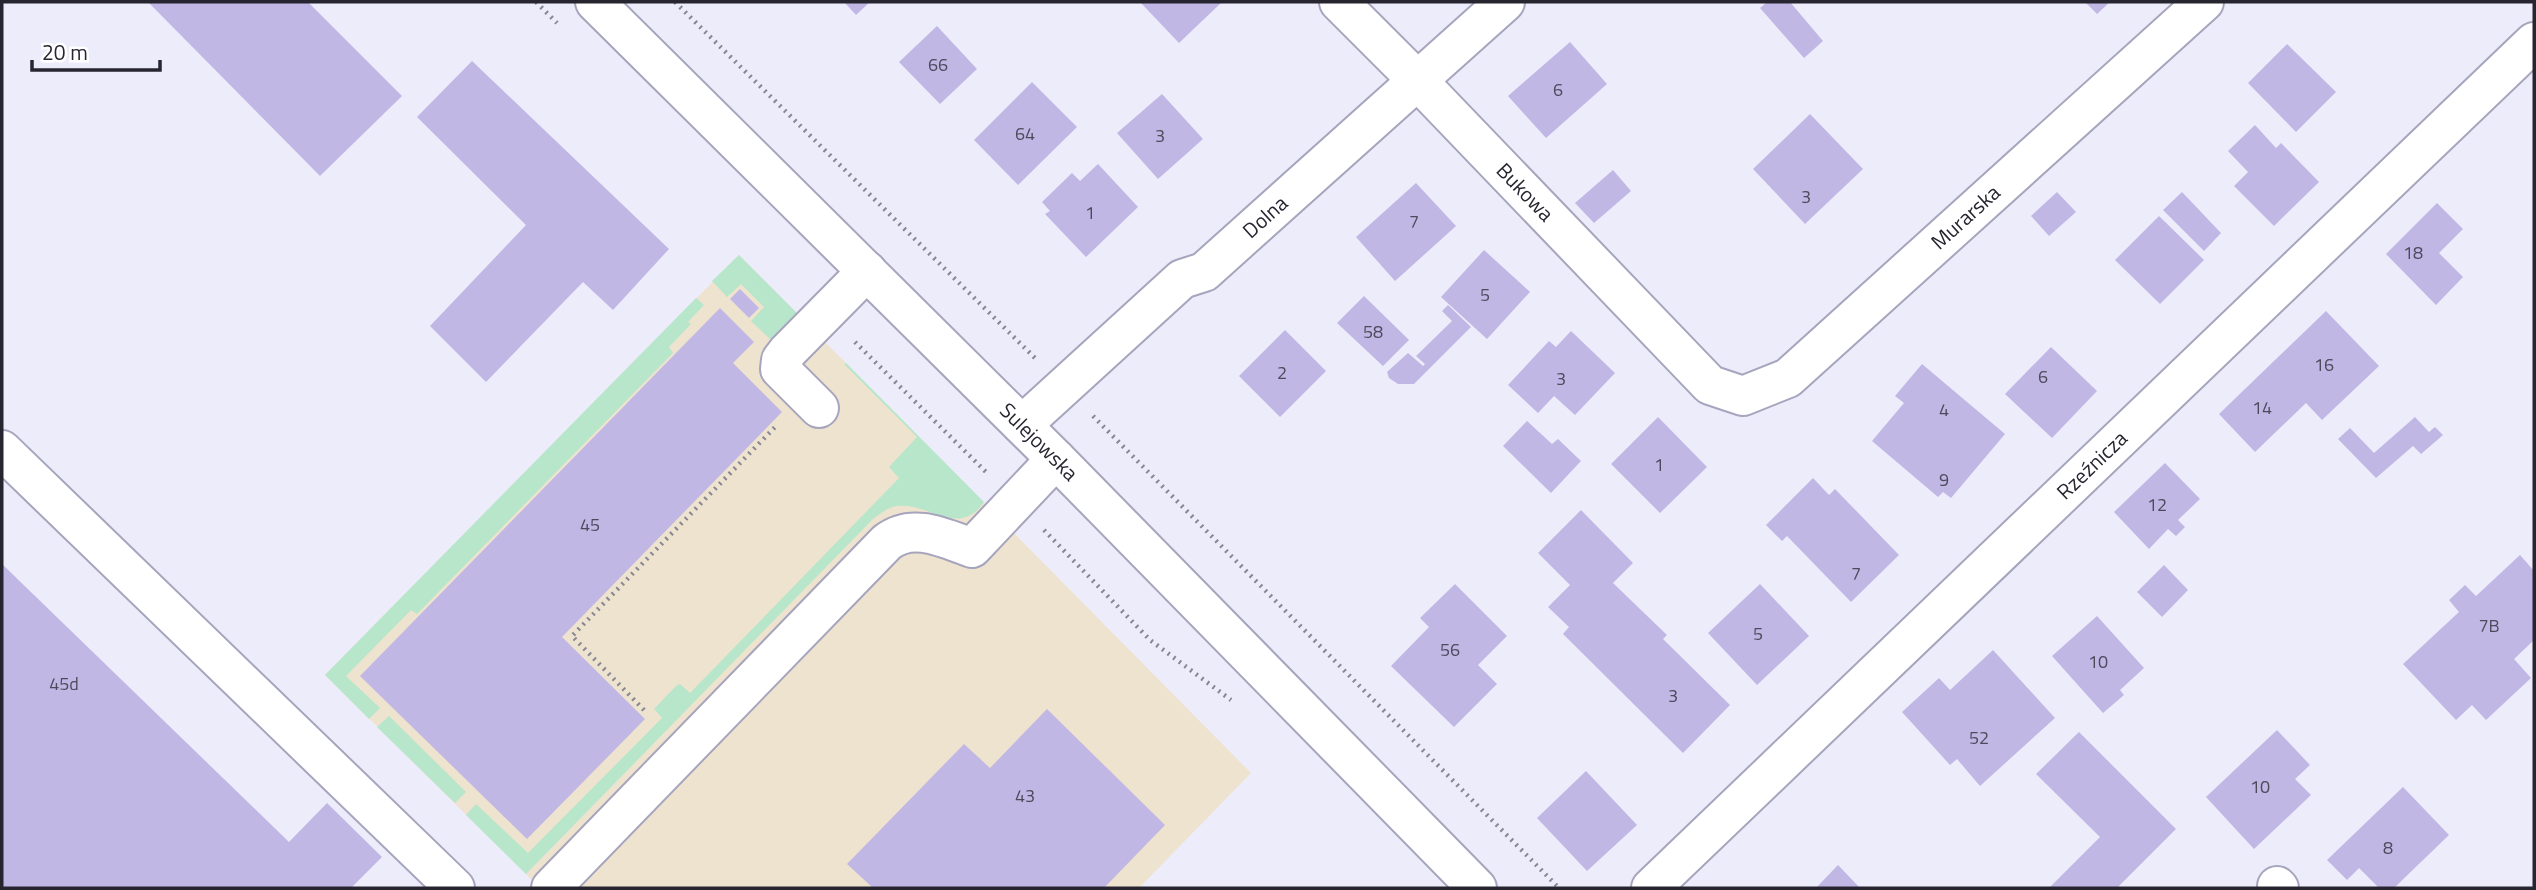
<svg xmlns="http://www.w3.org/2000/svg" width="2536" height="890" viewBox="0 0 2536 890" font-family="'Titillium Web',sans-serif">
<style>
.commercial{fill:#eee3ce}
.green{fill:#b7e6cb}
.building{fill:#c1b7e5}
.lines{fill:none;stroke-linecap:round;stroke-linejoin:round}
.minor-casing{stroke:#a7a5bd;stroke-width:42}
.major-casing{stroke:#a7a5bd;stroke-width:42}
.path{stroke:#888693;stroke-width:4.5;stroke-dasharray:2 5;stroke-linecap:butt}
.minor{stroke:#fff;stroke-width:38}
.major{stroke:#fff;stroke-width:38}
.labels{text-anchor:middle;stroke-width:5;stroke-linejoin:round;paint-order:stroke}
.number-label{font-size:18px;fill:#4e4a5c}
.street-label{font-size:21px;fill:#27252f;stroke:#fff}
</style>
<rect width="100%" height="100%" fill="#edecfb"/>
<!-- commercial -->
<path class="commercial" d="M739 255 1251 773 1139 888H540L325 675Z"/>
<!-- green -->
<g class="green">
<path d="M739 255 797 313 771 340 751 321 764 307 741 284 727 297 712 281Z"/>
<path d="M696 298 704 305 688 322 691 324 669 347 673 353 417 614 411 610 346 676 380 708 369 719 325 675Z"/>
<path d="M846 363 984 502C958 539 930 502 897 506 888 507 880 514 873 519L526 874 466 815 476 804 528 853 662 718 654 709 677 685 680 684 690 693 899 478 889 467 917 437 844 364Z"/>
<path d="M389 716 466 792 455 803 377 727Z"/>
</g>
<!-- building -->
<g class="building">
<path d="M148 2H308L402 96 320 176Z"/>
<path d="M844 2H870L856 15Z"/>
<path d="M1140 2H1222L1179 43Z"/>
<path d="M1767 2H1790L1823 41 1804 58 1760 8Z"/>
<path d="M2085 2H2110L2097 14Z"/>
<path d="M937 26 977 69 940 104 899 62Z"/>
<path d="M1570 42 1607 84 1546 138 1508 96Z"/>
<path d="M2287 44 2336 92 2296 132 2248 83Z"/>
<path d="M472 61 669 249 613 310 583 282 486 382 430 326 526 225 417 117Z"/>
<path d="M1032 82 1077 127 1018 185 974 140Z"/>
<path d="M1162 94 1203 139 1158 179 1117 133Z"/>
<path d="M1810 114 1863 169 1805 224 1753 169Z"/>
<path d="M2255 125 2276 148 2281 143 2319 182 2274 226 2234 186 2248 172 2228 151Z"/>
<path d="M1098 164 1138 207 1086 257 1045 214 1050 211 1042 202 1072 173 1080 181Z"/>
<path d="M1613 170 1631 191 1594 223 1575 203Z"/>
<path d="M1416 183 1456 226 1395 281 1356 237Z"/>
<path d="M2057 192 2076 212 2049 236 2031 216Z"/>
<path d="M2182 192 2221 233 2204 251 2163 210Z"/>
<path d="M2437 203 2463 229 2439 253 2463 277 2436 305 2386 254Z"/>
<path d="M2159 216 2204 260 2160 304 2115 260Z"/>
<path d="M1484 250 1530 292 1487 339 1441 297Z"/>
<path d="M740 289 759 308 749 318 730 299Z"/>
<path d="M1364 296 1409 340 1383 366 1337 323Z"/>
<path d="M1448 305 1471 327 1414 384H1398L1389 378 1387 372 1408 353 1423 366 1425 364 1416 356 1452 321 1442 311Z"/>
<path d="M720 308 754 342 733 363 782 412 562 637 645 719 527 839 360 676Z"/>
<path d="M2326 311 2379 366 2322 420 2306 403 2255 452 2219 414Z"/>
<path d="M1285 330 1326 371 1280 417 1239 376Z"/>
<path d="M1571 331 1615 373 1575 415 1554 396 1538 413 1508 385 1549 341 1556 347Z"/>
<path d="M2051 347 2097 391 2052 438 2005 394Z"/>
<path d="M1922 364 2005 434 1951 498 1943 492 1938 497 1872 441 1904 403 1895 396Z"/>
<path d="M1658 417 1707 467 1660 513 1611 464Z"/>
<path d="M2415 417 2429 432 2435 427 2443 435 2421 454 2413 446 2376 478 2338 439 2350 428 2374 453Z"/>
<path d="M1527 421 1552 444 1558 439 1581 461 1551 493 1503 446Z"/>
<path d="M2165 463 2200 499 2178 520 2185 527 2176 536 2168 529 2149 549 2114 512Z"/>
<path d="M1813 478 1829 495 1835 489 1899 555 1851 602 1787 536 1782 541 1766 525Z"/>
<path d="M1581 510 1633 563 1613 583 1667 635 1663 639 1730 705 1683 753 1563 634 1569 627 1548 607 1570 585 1538 553Z"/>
<path d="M2520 555 2534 571V640L2514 659 2531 678 2486 720 2472 705 2456 720 2403 664 2459 612 2449 600 2465 585 2476 596Z"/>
<path d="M2 564 289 842 327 803 382 857 351 888H2Z"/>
<path d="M2164 565 2188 590 2162 617 2137 592Z"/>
<path d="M1455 584 1507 636 1478 665 1497 684 1454 727 1391 666 1429 627 1420 618Z"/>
<path d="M1760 584 1809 636 1757 685 1708 633Z"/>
<path d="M2097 616 2144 668 2120 690 2124 695 2103 713 2052 656Z"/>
<path d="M1993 650 2055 718 1980 786 1957 759 1950 765 1902 712 1939 678 1950 690Z"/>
<path d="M1047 709 1165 825 1104 888H873L847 864 964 744 990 768Z"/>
<path d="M2277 730 2310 765 2295 779 2311 795 2254 849 2206 797Z"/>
<path d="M2079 732 2176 829 2117 888H2049L2100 837 2036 774Z"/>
<path d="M1586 771 1637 825 1587 871 1537 818Z"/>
<path d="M2403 787 2449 835 2394 888H2379L2359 868 2347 880 2327 860Z"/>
<path d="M1838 865 1860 888H1816Z"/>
</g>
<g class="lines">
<defs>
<g id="minor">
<path id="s1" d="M1339 2 1417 80 1710 385 1743 396 1788 378 2204 2"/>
<path d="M819 408 780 369 781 360 788 351 867 271"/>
<path id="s2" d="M1022 425 1182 279 1204 272 1505 2"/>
<path d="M2 450 455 888"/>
<path d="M2277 886 2279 888"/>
<path d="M551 888 887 542C913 522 944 538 972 548L1056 459"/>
<path id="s3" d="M1651 888 2534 42"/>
</g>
<g id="major">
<path id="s4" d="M595 2 1056 459 1477 888"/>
</g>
</defs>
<!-- minor casing -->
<use href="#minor" class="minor-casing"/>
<!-- major casing -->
<use href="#major" class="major-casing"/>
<!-- path -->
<g class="path">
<path d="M536 2 557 23"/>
<path d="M675 2 1035 358"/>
<path d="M855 342 988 474"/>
<path d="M1093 416 1559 888"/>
<path d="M1044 530 1150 640 1231 700"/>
<path d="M644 710 572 636 778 424"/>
</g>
<!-- minor -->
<use href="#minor" class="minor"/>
<!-- major -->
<use href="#major" class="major"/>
</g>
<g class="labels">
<!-- number labels -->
<g class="number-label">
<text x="938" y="71">66</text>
<text x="1558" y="96">6</text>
<text x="1025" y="140">64</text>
<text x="1160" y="142">3</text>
<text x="1806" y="203">3</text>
<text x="1090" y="219">1</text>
<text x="1414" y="228">7</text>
<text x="2413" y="259">18</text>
<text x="1485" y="301">5</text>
<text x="1373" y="338">58</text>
<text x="2324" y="371">16</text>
<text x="1282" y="379">2</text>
<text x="2043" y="383">6</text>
<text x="1561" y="385">3</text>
<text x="2262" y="414">14</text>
<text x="1944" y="416">4</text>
<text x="1659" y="471">1</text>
<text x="1944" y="486">9</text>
<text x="2157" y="511">12</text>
<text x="590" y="531">45</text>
<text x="1856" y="580">7</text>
<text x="2489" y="632">7B</text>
<text x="1758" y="640">5</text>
<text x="1450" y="656">56</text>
<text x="2098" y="668">10</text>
<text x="64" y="690">45d</text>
<text x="1673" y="702">3</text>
<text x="1979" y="744">52</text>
<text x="2260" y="793">10</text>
<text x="1025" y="802">43</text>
<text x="2388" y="854">8</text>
</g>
<!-- street labels -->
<g class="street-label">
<text dy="7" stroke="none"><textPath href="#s1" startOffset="266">Bukowa</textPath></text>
<text dy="7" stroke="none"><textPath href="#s2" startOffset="322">Dolna</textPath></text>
<text dy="7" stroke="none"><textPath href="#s1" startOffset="856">Murarska</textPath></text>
<text dy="7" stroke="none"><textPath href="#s4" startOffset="625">Sulejowska</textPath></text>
<text dy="7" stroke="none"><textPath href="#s3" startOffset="611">Rzeźnicza</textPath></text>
</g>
</g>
<!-- border -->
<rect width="2536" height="890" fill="none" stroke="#27252f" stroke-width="7"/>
<!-- scale -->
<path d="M32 60v10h128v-10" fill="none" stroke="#27252f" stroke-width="3.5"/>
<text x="42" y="60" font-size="21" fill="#27252f" stroke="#ffffff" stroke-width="5" paint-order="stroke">20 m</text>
</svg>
